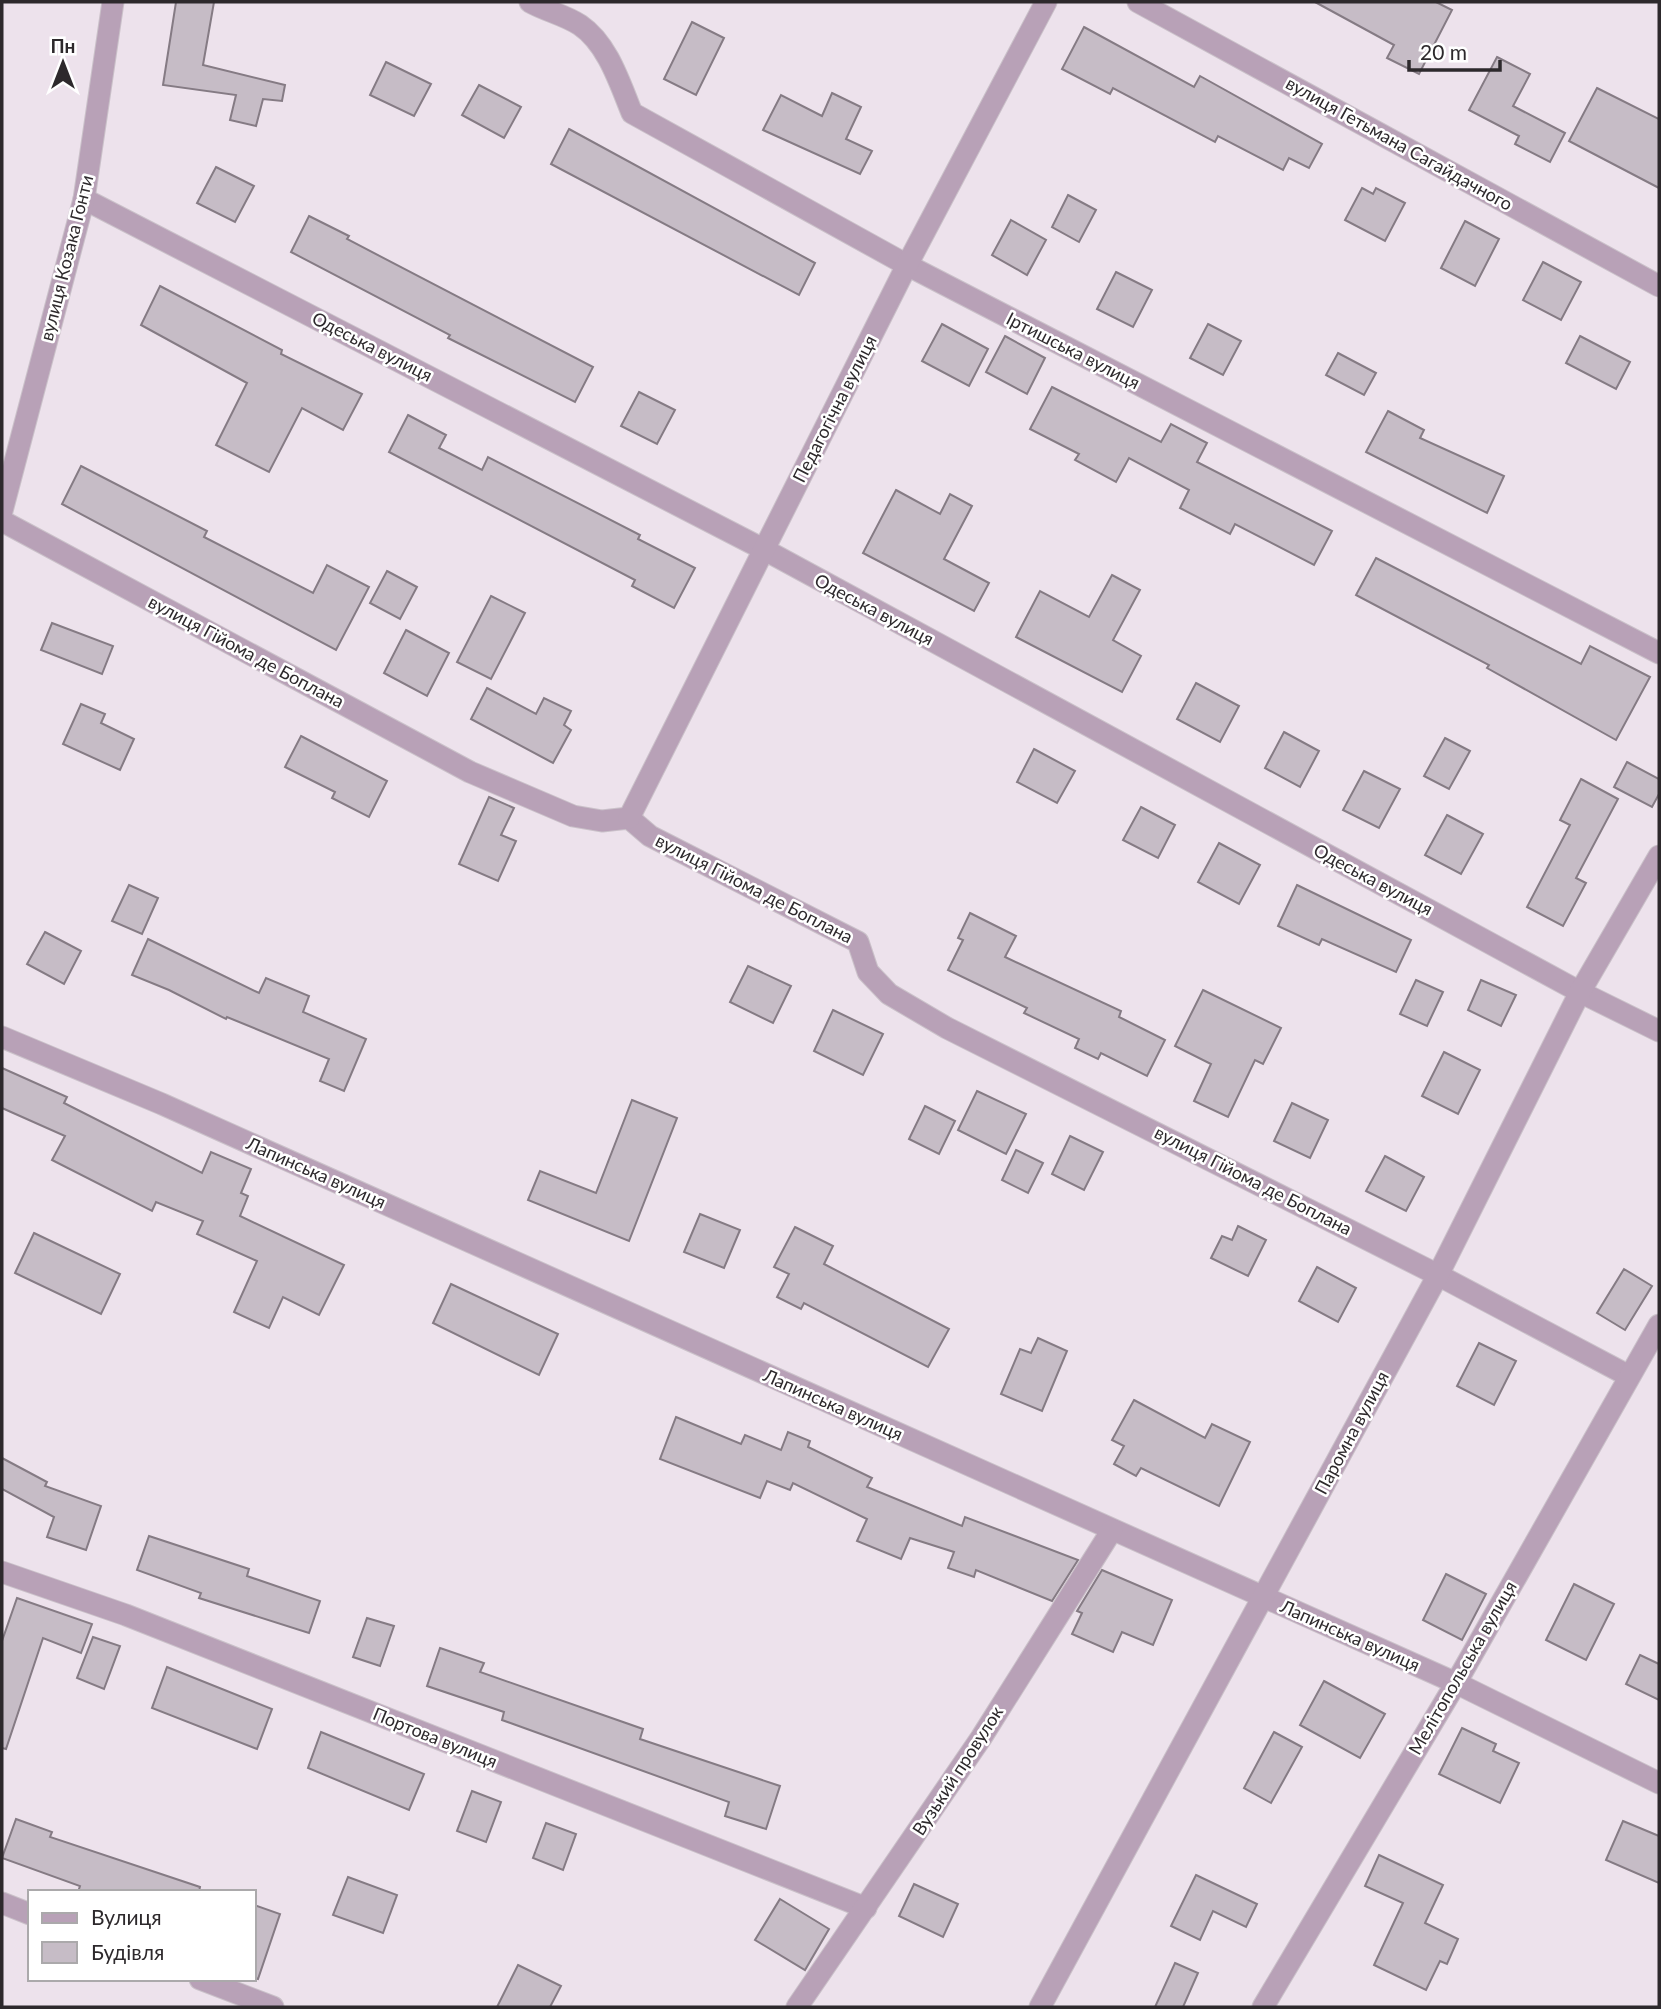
<svg xmlns="http://www.w3.org/2000/svg" width="1661" height="2009" viewBox="0 0 1661 2009" font-family="Lato,sans-serif">
<style>
.building{fill:#c6bcc6;stroke:#857b84;stroke-width:2}
.lines{fill:none;stroke-linecap:round;stroke-linejoin:round}
.minor-casing{stroke:#cac1c9;stroke-width:23}
.minor{stroke:#b8a1b7;stroke-width:21}
.labels{text-anchor:middle;stroke-width:5;stroke-linejoin:round;paint-order:stroke}
.street-label{font-size:18px;fill:#2d292c;stroke:#fff}
</style>
<rect width="100%" height="100%" fill="#ede2ec"/>
<!-- building -->
<g class="building">
<path d="M176 2H214L203 65 285 85 282 101 263 99 256 126 230 120 236 95 163 85Z"/>
<path d="M1315 2H1436L1452 10 1419 74 1387 58 1394 45Z"/>
<path d="M692 22 724 38 696 95 664 79Z"/>
<path d="M1084 27 1194 87 1200 76 1322 144 1309 168 1289 158 1283 170 1218 136 1215 142 1113 88 1110 94 1062 69Z"/>
<path d="M1497 57 1530 74 1513 106 1565 133 1550 162 1515 144 1519 136 1469 110Z"/>
<path d="M386 62 431 84 414 116 370 95Z"/>
<path d="M479 85 521 107 504 138 462 115Z"/>
<path d="M1597 88 1659 119V188L1569 141Z"/>
<path d="M832 93 861 107 846 139 872 151 860 174 763 130 781 95 822 116Z"/>
<path d="M569 129 815 263 799 295 551 164Z"/>
<path d="M216 167 254 186 235 222 197 203Z"/>
<path d="M1362 188 1373 194 1376 188 1405 203 1385 241 1345 220Z"/>
<path d="M1068 195 1096 210 1079 242 1052 227Z"/>
<path d="M309 216 349 236 347 239 593 367 575 402 448 338 450 335 291 252Z"/>
<path d="M1011 220 1046 240 1027 275 992 255Z"/>
<path d="M1465 221 1499 239 1475 286 1441 268Z"/>
<path d="M1543 262 1581 282 1561 320 1523 300Z"/>
<path d="M1116 272 1152 290 1133 327 1097 309Z"/>
<path d="M160 286 282 350 281 354 362 394 343 430 302 408 269 472 216 445 247 383 141 325Z"/>
<path d="M942 324 988 349 969 386 922 361Z"/>
<path d="M1208 324 1241 341 1223 375 1190 358Z"/>
<path d="M1005 336 1045 358 1027 394 986 372Z"/>
<path d="M1580 336 1630 362 1616 389 1566 363Z"/>
<path d="M1338 353 1376 373 1364 395 1326 375Z"/>
<path d="M1052 387 1161 442 1171 424 1207 443 1197 462 1332 531 1314 565 1235 524 1230 534 1180 508 1189 490 1129 458 1116 482 1075 460 1079 454 1030 429Z"/>
<path d="M639 392 675 410 657 444 621 426Z"/>
<path d="M1388 411 1424 430 1420 438 1504 476 1487 513 1366 452Z"/>
<path d="M408 415 446 435 439 448 482 470 488 457 640 535 638 539 695 568 674 608 632 586 635 580 389 452Z"/>
<path d="M81 466 207 531 204 537 313 593 327 565 369 587 336 650 62 504Z"/>
<path d="M896 490 940 514 950 494 972 506 944 559 989 583 974 611 863 553Z"/>
<path d="M1376 558 1581 664 1590 646 1650 677 1616 740 1487 668 1489 665 1356 595Z"/>
<path d="M387 571 417 587 400 619 370 603Z"/>
<path d="M1112 575 1140 590 1113 640 1141 656 1122 692 1016 637 1040 591 1089 617Z"/>
<path d="M491 596 525 613 491 679 457 662Z"/>
<path d="M52 623 113 646 102 674 41 650Z"/>
<path d="M406 630 449 653 427 696 384 673Z"/>
<path d="M1196 683 1239 706 1220 742 1177 719Z"/>
<path d="M487 688 536 714 544 698 571 711 564 725 571 730 553 763 471 719Z"/>
<path d="M81 704 105 714 101 723 134 739 120 770 63 744Z"/>
<path d="M1284 732 1319 751 1300 787 1265 768Z"/>
<path d="M301 736 387 781 369 817 332 798 335 792 285 767Z"/>
<path d="M1445 738 1470 751 1449 789 1424 776Z"/>
<path d="M1034 749 1075 771 1057 803 1017 782Z"/>
<path d="M1627 762 1659 779V794L1652 807 1614 787Z"/>
<path d="M1364 771 1400 789 1379 828 1343 810Z"/>
<path d="M1581 779 1618 799 1576 878 1586 883 1563 926 1527 907 1570 825 1560 820Z"/>
<path d="M489 797 514 808 501 835 516 841 498 881 459 864Z"/>
<path d="M1141 807 1175 825 1158 858 1123 840Z"/>
<path d="M1447 815 1483 834 1461 874 1425 855Z"/>
<path d="M1219 843 1260 865 1239 904 1198 882Z"/>
<path d="M129 885 158 898 142 934 112 921Z"/>
<path d="M1297 885 1411 940 1396 972 1322 939 1319 945 1278 926Z"/>
<path d="M970 913 1016 936 1005 957 1121 1011 1119 1017 1165 1040 1147 1076 1101 1053 1098 1059 1075 1048 1079 1039 1024 1013 1027 1008 948 970 963 940 958 938Z"/>
<path d="M45 932 81 951 64 984 27 964Z"/>
<path d="M148 939 259 993 266 978 309 996 303 1012 366 1039 344 1091 320 1081 329 1059 227 1017 226 1019 169 990 132 975Z"/>
<path d="M748 966 791 986 773 1023 730 1002Z"/>
<path d="M1416 980 1443 992 1427 1026 1400 1014Z"/>
<path d="M1481 980 1516 995 1501 1026 1468 1010Z"/>
<path d="M1203 990 1281 1028 1263 1064 1255 1060 1228 1117 1194 1101 1211 1064 1175 1046Z"/>
<path d="M833 1010 883 1034 863 1075 814 1051Z"/>
<path d="M1444 1052 1480 1070 1458 1114 1422 1096Z"/>
<path d="M2 1068 67 1097 64 1103 202 1173 211 1152 251 1169 241 1193 248 1196 240 1216 344 1265 319 1315 283 1297 269 1328 234 1312 257 1261 197 1234 203 1221 156 1202 152 1211 52 1160 65 1136 2 1108Z"/>
<path d="M977 1091 1026 1114 1006 1154 958 1130Z"/>
<path d="M632 1100 677 1118 629 1241 528 1200 540 1171 596 1193Z"/>
<path d="M1292 1103 1328 1120 1310 1158 1274 1141Z"/>
<path d="M925 1106 955 1121 939 1154 909 1139Z"/>
<path d="M1070 1136 1103 1152 1084 1190 1052 1174Z"/>
<path d="M1016 1150 1043 1163 1028 1193 1002 1180Z"/>
<path d="M1385 1156 1424 1177 1406 1211 1366 1191Z"/>
<path d="M700 1214 740 1230 724 1268 684 1252Z"/>
<path d="M1238 1226 1266 1240 1248 1276 1211 1258 1222 1236 1232 1240Z"/>
<path d="M795 1227 833 1246 824 1264 949 1329 928 1367 804 1303 801 1309 777 1297 789 1274 774 1267Z"/>
<path d="M34 1233 120 1274 101 1314 15 1273Z"/>
<path d="M1317 1267 1356 1288 1338 1322 1299 1301Z"/>
<path d="M1624 1269 1652 1286 1625 1330 1597 1313Z"/>
<path d="M451 1284 558 1334 539 1375 433 1323Z"/>
<path d="M1038 1338 1067 1351 1042 1411 1001 1394 1020 1349 1031 1353Z"/>
<path d="M1479 1343 1516 1361 1494 1405 1457 1386Z"/>
<path d="M1134 1400 1205 1438 1212 1424 1250 1442 1219 1506 1141 1468 1136 1476 1114 1464 1124 1446 1112 1440Z"/>
<path d="M676 1417 741 1444 745 1435 781 1450 788 1432 810 1441 808 1447 872 1478 867 1487 962 1526 965 1517 1078 1560 1052 1601 976 1570 974 1577 948 1568 954 1552 910 1538 901 1559 857 1541 867 1519 793 1483 790 1490 767 1481 760 1498 660 1459Z"/>
<path d="M2 1458 47 1482 45 1486 101 1506 86 1550 47 1537 54 1517 2 1489Z"/>
<path d="M149 1536 249 1569 247 1576 320 1601 309 1633 199 1598 201 1593 137 1570Z"/>
<path d="M1102 1570 1172 1600 1153 1645 1122 1632 1113 1652 1072 1634 1082 1613 1077 1611Z"/>
<path d="M1446 1574 1486 1594 1462 1640 1423 1620Z"/>
<path d="M1574 1584 1614 1604 1586 1660 1546 1640Z"/>
<path d="M17 1598 92 1624 81 1653 43 1638 6 1749 2 1748V1641Z"/>
<path d="M367 1618 394 1626 380 1666 353 1657Z"/>
<path d="M93 1637 120 1646 104 1689 77 1678Z"/>
<path d="M440 1648 484 1663 480 1672 643 1729 640 1739 780 1786 766 1829 725 1816 729 1802 502 1720 504 1712 427 1686Z"/>
<path d="M1640 1655 1659 1664V1700L1626 1684Z"/>
<path d="M167 1667 272 1709 257 1749 152 1708Z"/>
<path d="M1324 1681 1385 1714 1360 1758 1300 1725Z"/>
<path d="M1462 1728 1496 1744 1493 1751 1519 1763 1500 1803 1439 1774Z"/>
<path d="M321 1732 424 1774 409 1810 308 1768Z"/>
<path d="M1274 1732 1302 1747 1271 1803 1244 1788Z"/>
<path d="M472 1791 501 1802 486 1842 457 1831Z"/>
<path d="M16 1819 52 1832 50 1837 200 1887 199 1892H78L80 1886 2 1858Z"/>
<path d="M1623 1821 1659 1836V1883L1606 1860Z"/>
<path d="M546 1823 576 1834 563 1870 533 1858Z"/>
<path d="M1379 1855 1443 1885 1425 1923 1458 1939 1447 1964 1440 1961 1426 1990 1374 1965 1403 1903 1365 1886Z"/>
<path d="M1196 1875 1257 1904 1246 1927 1213 1911 1200 1940 1171 1926Z"/>
<path d="M348 1877 397 1895 383 1933 333 1915Z"/>
<path d="M914 1884 958 1904 943 1937 899 1916Z"/>
<path d="M780 1899 829 1929 805 1970 755 1940Z"/>
<path d="M254 1905 280 1914 258 1979 254 1978Z"/>
<path d="M1175 1963 1198 1973 1183 2007H1155Z"/>
<path d="M518 1965 561 1986 550 2007H497Z"/>
</g>
<g class="lines">
<defs>
<g id="minor">
<path d="M530 2C546 11 565 15 580 25 608 44 620 84 632 113L907 265 1659 653"/>
<path d="M1138 2 1659 286"/>
<path d="M84 199 765 550 1580 992 1659 1031"/>
<path d="M2 511 84 199 113 2"/>
<path d="M2 521 470 772 573 816 602 821 629 818 650 836 858 942 868 972 889 994 947 1028 1438 1275 1629 1376"/>
<path d="M629 818 907 265 1046 2"/>
<path d="M2 1037 162 1104 1456 1683 1659 1783"/>
<path d="M2 1572 126 1615 866 1908"/>
<path d="M2 1903 30 1914"/>
<path d="M200 1979 273 2007"/>
<path d="M797 2007 981 1738 1112 1530"/>
<path d="M1040 2007 1438 1275 1580 992 1659 856"/>
<path d="M1263 2007 1456 1683 1659 1325"/>
</g>
</defs>
<!-- minor casing -->
<use href="#minor" class="minor-casing"/>
<!-- minor -->
<use href="#minor" class="minor"/>
</g>
<g class="labels">
<!-- street labels -->
<g class="street-label">
<text transform="translate(1399 144) rotate(29)" y="6">вулиця Гетьмана Сагайдачного</text>
<text transform="translate(67 258) rotate(-76)" y="6">вулиця Козака Гонти</text>
<text transform="translate(372 347) rotate(27)" y="6">Одеська вулиця</text>
<text transform="translate(1073 351) rotate(27)" y="6">Іртишська вулиця</text>
<text transform="translate(835 409) rotate(-63)" y="6">Педагогічна вулиця</text>
<text transform="translate(874 610) rotate(28)" y="6">Одеська вулиця</text>
<text transform="translate(246 652) rotate(28)" y="6">вулиця Гійома де Боплана</text>
<text transform="translate(1373 880) rotate(28)" y="6">Одеська вулиця</text>
<text transform="translate(754 889) rotate(27)" y="6">вулиця Гійома де Боплана</text>
<text transform="translate(316 1173) rotate(24)" y="6">Лапинська вулиця</text>
<text transform="translate(1253 1181) rotate(27)" y="6">вулиця Гійома де Боплана</text>
<text transform="translate(833 1405) rotate(24)" y="6">Лапинська вулиця</text>
<text transform="translate(1352 1433) rotate(-62)" y="6">Паромна вулиця</text>
<text transform="translate(1350 1636) rotate(24)" y="6">Лапинська вулиця</text>
<text transform="translate(1463 1668) rotate(-60)" y="6">Мелітопольська вулиця</text>
<text transform="translate(435 1738) rotate(22)" y="6">Портова вулиця</text>
<text transform="translate(958 1771) rotate(-57)" y="6">Вузький провулок</text>
</g>
</g>
<!-- border -->
<rect width="1661" height="2009" fill="none" stroke="#2d292c" stroke-width="7"/>
<!-- legend -->
<rect x="28" y="1890" width="228" height="91" fill="#ffffff" stroke="#aba9ab" stroke-width="2"/>
<rect x="42" y="1913" width="35" height="10" fill="#b8a1b7" stroke="#aba9ab" stroke-width="2"/>
<text x="91" y="1925" font-size="21" fill="#2d292c">Вулиця</text>
<rect x="42" y="1942" width="35" height="21" fill="#c6bcc6" stroke="#aba9ab" stroke-width="2"/>
<text x="91" y="1960" font-size="21" fill="#2d292c">Будівля</text>
<!-- north arrow -->
<g transform="translate(63 63)" stroke="#ffffff" stroke-width="5" paint-order="stroke">
<path d="M0-5L12 26L0 18L-12 26Z" fill="#2d292c"/>
<text y="-10" font-size="19" font-weight="bold" text-anchor="middle" fill="#2d292c">Пн</text>
</g>
<!-- scale -->
<path d="M1409 60v10h91v-10" fill="none" stroke="#2d292c" stroke-width="3.5"/>
<text x="1420" y="60" font-size="21" fill="#2d292c" stroke="#ffffff" stroke-width="5" paint-order="stroke">20 m</text>
</svg>
